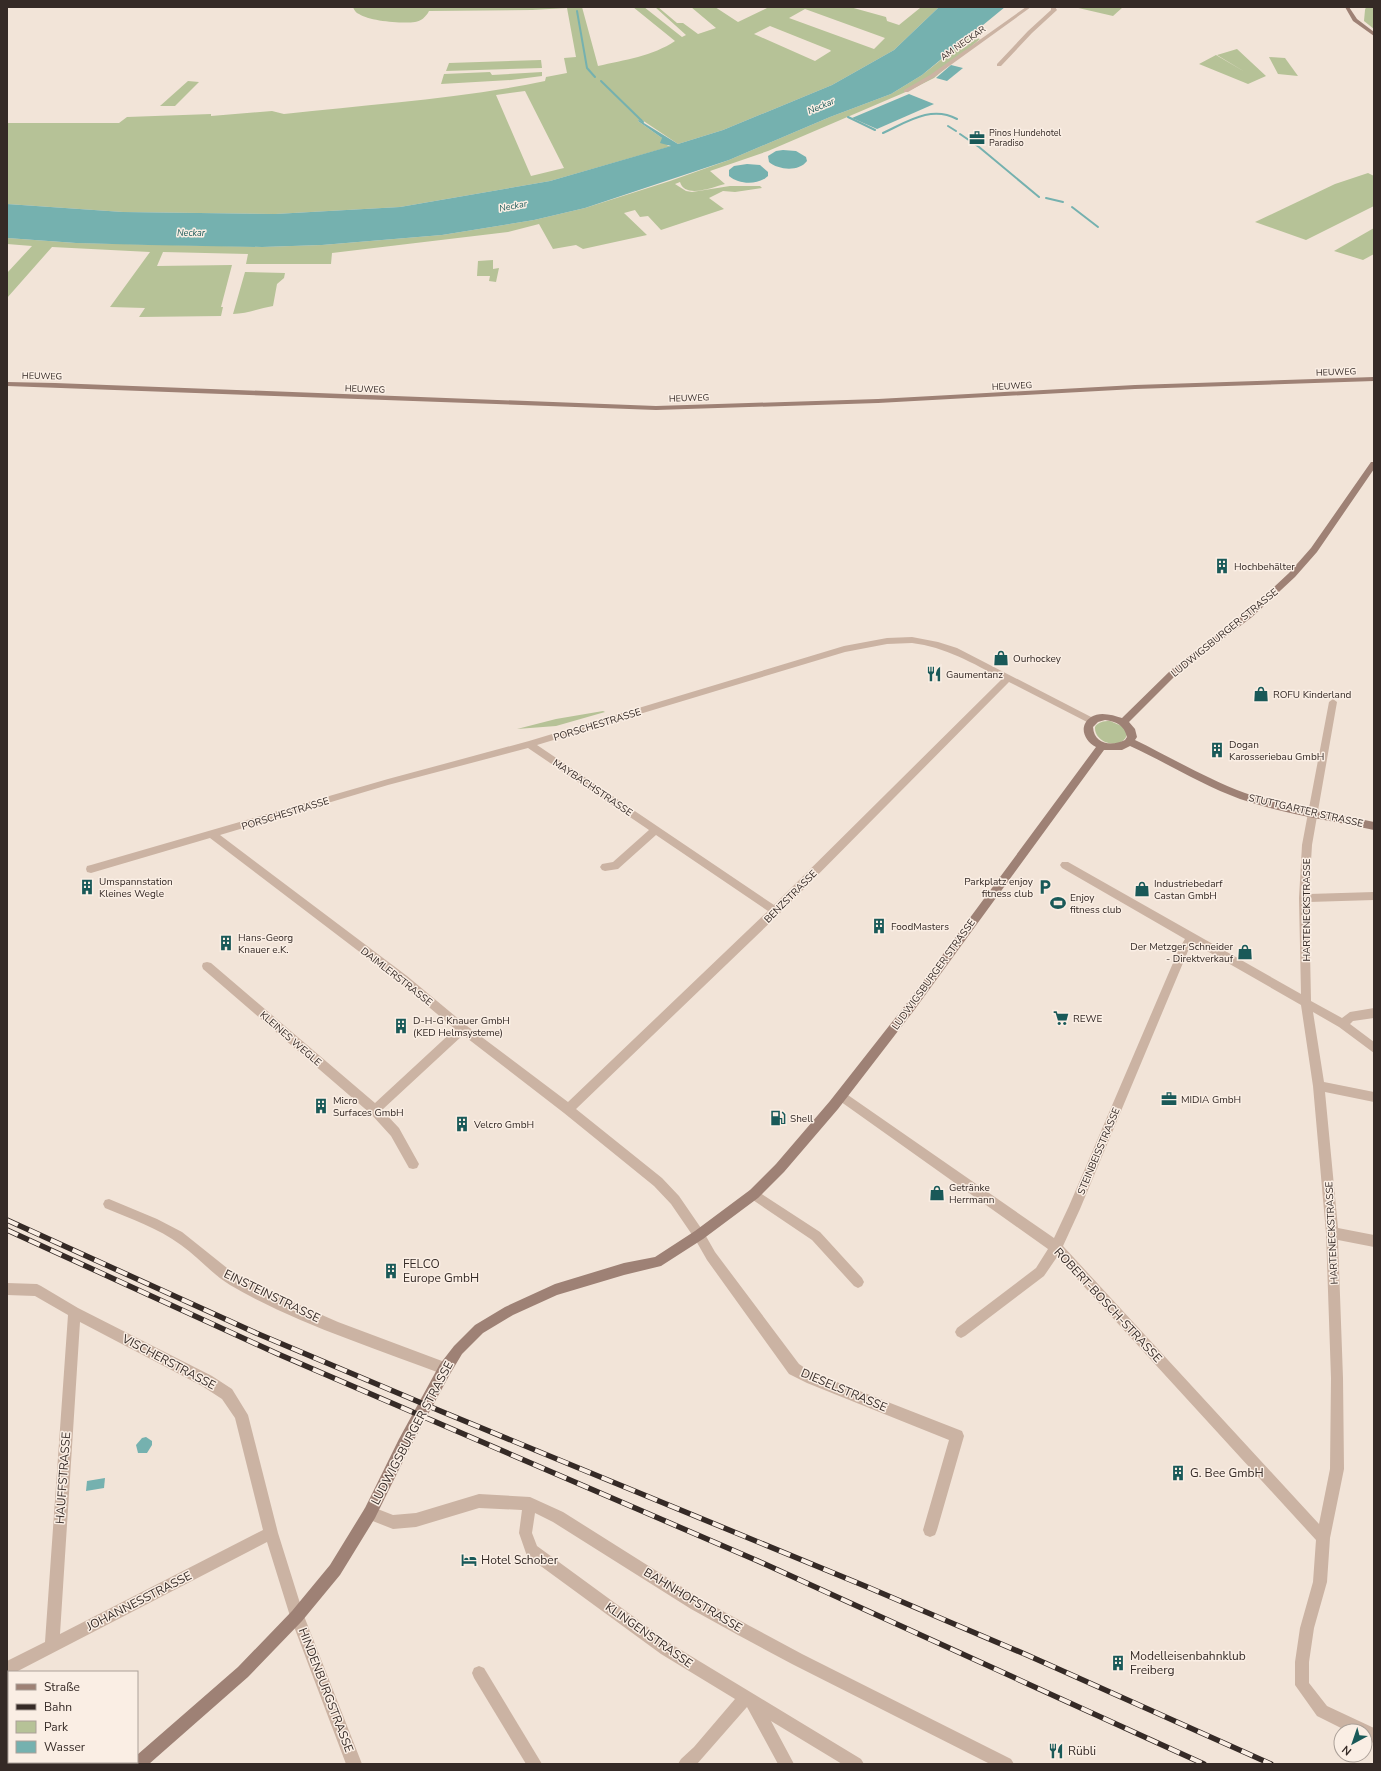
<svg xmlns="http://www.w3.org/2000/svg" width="1381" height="1771" viewBox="0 0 1381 1771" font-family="'Nunito Sans',sans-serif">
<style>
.green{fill:#b6c297;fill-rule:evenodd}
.water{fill:#75b1af}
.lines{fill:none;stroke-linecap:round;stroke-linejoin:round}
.stream{stroke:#75b1af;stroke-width:2}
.street{fill:#cbb3a3;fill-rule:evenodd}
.secondary{fill:#9e8175;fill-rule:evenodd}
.rail-casing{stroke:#352a26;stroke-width:5.5}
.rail{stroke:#faeee4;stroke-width:4;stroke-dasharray:12;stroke-linecap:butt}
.labels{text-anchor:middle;stroke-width:3;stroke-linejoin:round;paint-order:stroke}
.far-street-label{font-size:9px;fill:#352a26;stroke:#faeee4}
.far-water-label{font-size:9px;font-style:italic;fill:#195958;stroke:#faeee4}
.far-poi-label{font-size:9px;fill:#352a26;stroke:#faeee4;text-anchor:start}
.poi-label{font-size:10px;fill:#352a26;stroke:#faeee4;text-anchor:start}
.street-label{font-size:10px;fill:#352a26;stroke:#faeee4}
.near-poi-label{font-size:12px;fill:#352a26;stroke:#faeee4;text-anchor:start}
.near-street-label{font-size:12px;fill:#352a26;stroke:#faeee4}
</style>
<rect width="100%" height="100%" fill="#f2e4d8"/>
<!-- green -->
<g class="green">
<path d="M353 7H582L598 66C624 60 653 56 675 41L633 7H644L682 37 686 35 655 7H658L677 23H683L698 34 716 28 691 7H715L738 22 769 7H850L886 17 887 21 899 25 920 8 916 7H939L894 50 832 85 723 130 678 144 642 120 638 121 662 138 668 146H672L550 181 400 207 275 214 123 212 7 204V123H119L127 117 211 114V116L272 111 284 114C371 104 459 99 545 81L546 77 567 73 564 58 576 57 567 8 532 10 429 11C426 17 421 21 415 22 403 24 369 21 359 14 356 13 354 10 353 7ZM805 9 885 38 874 49 789 18ZM770 26 830 50 831 51 815 61 754 34ZM525 91 564 168 531 176 496 95Z"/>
<path d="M1074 7H1123L1113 16Z"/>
<path d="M1366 7H1374V29L1364 21 1365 10Z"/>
<path d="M971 36 980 39 934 78 908 91 768 151 710 171 725 184C713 187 685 199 680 182L675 184 686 191 692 192 730 186H760L762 188 735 192 723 191 709 198 724 209 661 230 648 216 640 217 635 210 624 213 647 235 583 249 576 245 553 249 539 224 508 232 332 253 331 264H246L248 254 163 252 157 266 232 265 221 307H223L221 316 139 317 145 308 110 307 150 252 52 247 7 298V273L32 246 7 244V238L76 243 262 247 322 245 442 235 534 220 585 208 670 181 729 160 830 117 891 94 922 75Z"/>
<path d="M1237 49 1266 76 1248 84 1199 64 1216 55 1245 72 1217 55Z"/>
<path d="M1269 57 1285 58 1298 76 1278 74Z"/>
<path d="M541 60 542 68 446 71 449 63Z"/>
<path d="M490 72 492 75 542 72V76L511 80 441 84 444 74Z"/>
<path d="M188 81 199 82 175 106H160Z"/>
<path d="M1368 173 1374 176V206L1306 240 1255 222 1335 184Z"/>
<path d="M1374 228V254L1363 260 1334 251Z"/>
<path d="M493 260V269L499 268 496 282 489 281 490 276H477L478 261Z"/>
<path d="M245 272 285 273 284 278 277 284 273 306C260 308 247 314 233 314Z"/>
<path d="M603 711 605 712 556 726 517 729 556 719Z"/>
<path d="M1110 721 1124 727 1127 734C1123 751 1094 744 1095 727 1098 722 1103 721 1110 721Z"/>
</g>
<!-- water -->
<g class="water">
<path d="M939 7H1005L922 75 891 94 830 117 729 160 585 208 534 220 442 235 322 245 262 247 148 245 76 243 7 238V204L123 212 275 214 400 207 550 181 671 146 660 143 662 138 638 121 639 120 678 144 723 130 832 85 894 50Z"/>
<path d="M951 65 963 68 947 81 936 78Z"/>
<path d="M909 94 934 104 877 129 852 118Z"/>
<path d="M783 150 796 151 806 157 807 161C799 172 778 170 769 162L768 156 776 151Z"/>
<path d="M747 164 760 165 768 172V176C759 185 739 185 729 176V170L734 166Z"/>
<path d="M146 1437 152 1441V1445L147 1453H138L136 1445 142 1438Z"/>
<path d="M105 1478 104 1488 86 1491 87 1481Z"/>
</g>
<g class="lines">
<!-- stream -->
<g class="stream">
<path d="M577 11 587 68 595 77"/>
<path d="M601 81 643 122"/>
<path d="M848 117 875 130"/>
<path d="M948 126 956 131"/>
<path d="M883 133C907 122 931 105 957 119"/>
<path d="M960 134 979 147 1039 197"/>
<path d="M1046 198 1063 202"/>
<path d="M1072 207 1098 227"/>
</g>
<!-- street -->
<g class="street">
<path d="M1026 7H1031L934 77 908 92H904V90L930 75Z"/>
<path d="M1051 7H1055L1057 10 1032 33 1001 66H997V64L1028 31 1051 10Z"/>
<path d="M912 637 938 642 957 648 1095 719 1097 721 1092 724 1089 723 1009 682 779 914 576 1109 662 1178 679 1196 703 1231 715 1252 799 1364 811 1372 962 1431 964 1436 937 1530 935 1535 930 1537 925 1535 923 1530 949 1440 807 1383 789 1374 707 1260 695 1239 671 1204 654 1186 564 1113 463 1035 382 1110 399 1128 419 1164 417 1168 413 1169 409 1168 391 1136 371 1114 203 969 202 966 203 963 207 962 211 963 375 1103 455 1029 399 982 210 838 91 873 87 872 86 869 87 866 91 865 388 779 529 741 844 646 887 638ZM912 643C945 647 973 663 1002 679L774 905 537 745 845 652 887 644ZM528 748 649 830 613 862 602 864 600 867 602 870 605 871 618 869 656 835 768 911 568 1102 467 1026 407 976 220 835 388 785Z"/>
<path d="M1333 699 1337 702 1312 845 1309 894 1374 892V900L1309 902 1311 1001 1342 1018 1350 1012 1374 1008V1018L1353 1021 1350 1024 1374 1042V1053L1339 1027 1313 1012 1324 1082 1374 1092V1102L1325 1092 1338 1228 1374 1235V1247L1338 1240 1343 1378 1344 1469 1330 1538 1327 1582 1314 1628 1309 1662V1683L1327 1706 1374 1728V1743L1365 1740V1731H1347L1317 1716 1295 1685V1662L1300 1628 1313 1582 1316 1540 1057 1257 1044 1276 965 1336 961 1338 957 1336 955 1332 957 1328 1036 1268 1048 1249 837 1099 835 1096 837 1093 841 1091 845 1093 1054 1238 1069 1206 1179 949 1185 939 1062 868 1060 865 1062 862H1068L1301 994 1299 898 1302 845 1329 702ZM1193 943 1301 1005 1313 1086 1326 1233 1331 1378 1330 1469 1319 1524 1063 1246 1080 1209 1188 951Z"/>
<path d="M754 1189 820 1232 862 1278 864 1282 862 1286 858 1288 854 1286 812 1240 750 1198 748 1194 750 1190Z"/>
<path d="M109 1199 157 1219 182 1232 232 1272 265 1290 338 1322 450 1364 451 1369 450 1374 445 1375C375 1348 295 1323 230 1285 212 1274 198 1257 181 1245 158 1228 131 1219 105 1208L103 1204 105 1200Z"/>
<path d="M7 1283 37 1284 41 1286 78 1308 212 1376 232 1389 248 1415 278 1533 304 1616 362 1764H346L290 1616 267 1542 16 1672H9V1675L7 1676V1661L45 1642 68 1315 35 1296 7 1295ZM80 1322 202 1386 222 1399 235 1418 263 1530 60 1634Z"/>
<path d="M479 1494 530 1497 563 1512 701 1599 748 1625 802 1654 1011 1759 1014 1764H990L792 1664 738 1635 691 1609 553 1522 535 1513 532 1533 537 1546 671 1644 861 1759 864 1764H842L771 1721 794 1764H778L747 1707 697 1764H678L681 1759 694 1747 735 1699 661 1654 527 1556 519 1533 522 1510 479 1508 416 1527 393 1529 365 1518 363 1513 365 1508 370 1506 393 1515 416 1513Z"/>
<path d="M479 1666 484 1668 542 1764H526L474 1678 472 1673 474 1668Z"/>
</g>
<!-- secondary -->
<g class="secondary">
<path d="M1345 7H1349L1357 19 1374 32V36L1353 21Z"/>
<path d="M1374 377V381L1135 389 878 403 656 410 7 386V382L55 383 656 406 878 399 1135 385Z"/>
<path d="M1371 462H1374V469L1317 552 1295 577 1252 617 1178 673 1129 722 1135 729 1137 737 1135 740C1172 758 1207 779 1245 793 1287 808 1331 813 1374 822V830C1329 820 1284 814 1240 799 1202 785 1167 763 1130 746L1122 750H1104L915 1009 838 1109 784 1172 758 1198 703 1239 661 1266 624 1275 557 1295 513 1315 483 1333 462 1354 450 1374 409 1449 375 1518 340 1575 302 1621 248 1677 149 1764H130L131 1762H137V1755L238 1667 292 1611 330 1565 365 1508 399 1439 440 1364 454 1346 475 1325 505 1307 555 1284 624 1263 655 1257 695 1231 750 1190 776 1164 830 1101 907 1003 1096 747C1084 741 1078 726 1091 717 1100 711 1113 715 1122 718L1172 669 1246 613 1289 573 1311 548ZM1105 720C1117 722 1124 725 1127 737L1125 740C1111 747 1094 744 1093 727L1098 722Z"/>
</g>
<defs>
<g id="rail">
<path d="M7 1220 256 1333 438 1410 865 1586 1027 1655 1271 1764"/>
<path d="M7 1230 278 1354 758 1561 1204 1764"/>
</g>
</defs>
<!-- rail casing -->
<use href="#rail" class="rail-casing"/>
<!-- rail -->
<use href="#rail" class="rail"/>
</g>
<!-- icons -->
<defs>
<symbol id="office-bare" viewBox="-9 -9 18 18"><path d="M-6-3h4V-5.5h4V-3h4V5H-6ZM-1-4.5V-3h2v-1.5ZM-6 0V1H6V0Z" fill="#195958" stroke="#faeee4" stroke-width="2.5" paint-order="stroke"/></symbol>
<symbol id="building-bare" viewBox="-9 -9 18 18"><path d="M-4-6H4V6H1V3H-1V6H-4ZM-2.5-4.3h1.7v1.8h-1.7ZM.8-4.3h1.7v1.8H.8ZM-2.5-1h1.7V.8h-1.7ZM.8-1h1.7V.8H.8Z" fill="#195958" stroke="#faeee4" stroke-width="2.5" paint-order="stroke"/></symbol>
<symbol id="shop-bare" viewBox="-9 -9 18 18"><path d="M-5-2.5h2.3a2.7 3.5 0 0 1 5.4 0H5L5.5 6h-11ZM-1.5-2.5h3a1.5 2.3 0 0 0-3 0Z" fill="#195958" stroke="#faeee4" stroke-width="2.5" paint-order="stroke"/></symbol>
<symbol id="restaurant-bare" viewBox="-9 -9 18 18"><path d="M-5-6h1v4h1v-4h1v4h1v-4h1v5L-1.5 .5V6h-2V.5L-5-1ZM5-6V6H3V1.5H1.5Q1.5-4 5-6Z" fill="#195958" stroke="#faeee4" stroke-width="2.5" paint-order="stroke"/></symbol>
<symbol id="parking-bare" viewBox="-9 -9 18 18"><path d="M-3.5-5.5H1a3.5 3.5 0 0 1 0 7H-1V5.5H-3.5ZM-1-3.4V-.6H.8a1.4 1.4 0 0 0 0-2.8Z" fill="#195958" stroke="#faeee4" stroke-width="2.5" paint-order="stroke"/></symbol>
<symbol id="stadium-bare" viewBox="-9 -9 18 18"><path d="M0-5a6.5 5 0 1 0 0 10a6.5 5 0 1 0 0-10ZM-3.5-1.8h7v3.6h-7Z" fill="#195958" stroke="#faeee4" stroke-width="2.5" paint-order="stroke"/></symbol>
<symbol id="supermarket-bare" viewBox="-9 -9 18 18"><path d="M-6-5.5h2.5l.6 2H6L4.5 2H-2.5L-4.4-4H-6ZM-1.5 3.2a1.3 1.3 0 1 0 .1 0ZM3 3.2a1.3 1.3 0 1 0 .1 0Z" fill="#195958" stroke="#faeee4" stroke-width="2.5" paint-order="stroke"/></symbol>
<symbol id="fuel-bare" viewBox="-9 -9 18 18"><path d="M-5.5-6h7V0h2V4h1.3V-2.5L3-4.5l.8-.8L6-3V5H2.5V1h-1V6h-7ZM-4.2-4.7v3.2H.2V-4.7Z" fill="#195958" stroke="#faeee4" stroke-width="2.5" paint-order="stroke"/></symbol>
<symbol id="hotel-bare" viewBox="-9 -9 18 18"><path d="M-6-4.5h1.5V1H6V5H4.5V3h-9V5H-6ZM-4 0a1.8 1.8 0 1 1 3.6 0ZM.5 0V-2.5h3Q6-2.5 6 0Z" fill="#195958" stroke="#faeee4" stroke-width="2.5" paint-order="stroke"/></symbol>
</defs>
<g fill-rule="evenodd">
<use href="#office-bare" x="966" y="127" width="22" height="22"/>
<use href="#building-bare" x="1211" y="555" width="22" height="22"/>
<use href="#shop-bare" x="990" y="647" width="22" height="22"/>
<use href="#restaurant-bare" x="923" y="663" width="22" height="22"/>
<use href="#shop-bare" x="1250" y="683" width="22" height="22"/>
<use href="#building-bare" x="1206" y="739" width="22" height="22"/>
<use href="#building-bare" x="76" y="876" width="22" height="22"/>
<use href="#parking-bare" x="1034" y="876" width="22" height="22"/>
<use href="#shop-bare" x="1131" y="878" width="22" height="22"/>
<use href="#stadium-bare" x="1047" y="892" width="22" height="22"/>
<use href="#building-bare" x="868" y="915" width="22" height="22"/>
<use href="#building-bare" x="215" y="932" width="22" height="22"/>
<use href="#shop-bare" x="1234" y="941" width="22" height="22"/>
<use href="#supermarket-bare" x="1050" y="1007" width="22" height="22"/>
<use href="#building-bare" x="390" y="1015" width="22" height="22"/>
<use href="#office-bare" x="1158" y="1088" width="22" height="22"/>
<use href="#building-bare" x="310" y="1095" width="22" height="22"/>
<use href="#fuel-bare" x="767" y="1107" width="22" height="22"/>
<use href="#building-bare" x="451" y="1113" width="22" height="22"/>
<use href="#shop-bare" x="926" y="1182" width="22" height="22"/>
<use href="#building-bare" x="380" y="1260" width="22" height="22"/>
<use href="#building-bare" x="1167" y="1462" width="22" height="22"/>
<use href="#hotel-bare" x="458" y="1549" width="22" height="22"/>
<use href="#building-bare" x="1107" y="1652" width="22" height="22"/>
<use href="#restaurant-bare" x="1045" y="1740" width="22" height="22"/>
</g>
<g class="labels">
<!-- far-street labels -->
<g class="far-street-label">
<text transform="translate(963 43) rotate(-35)" y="3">AM NECKAR</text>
<text transform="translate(1336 372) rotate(-2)" y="3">HEUWEG</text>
<text transform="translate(42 376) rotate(1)" y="3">HEUWEG</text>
<text transform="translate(1012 386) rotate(-3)" y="3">HEUWEG</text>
<text transform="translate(365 389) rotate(2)" y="3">HEUWEG</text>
<text transform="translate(689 398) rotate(-2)" y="3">HEUWEG</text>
</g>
<!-- far-water labels -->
<g class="far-water-label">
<text transform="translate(821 106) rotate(-23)" y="3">Neckar</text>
<text transform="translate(513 206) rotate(-11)" y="3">Neckar</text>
<text x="191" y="236">Neckar</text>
</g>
<!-- far-poi labels -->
<g class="far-poi-label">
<text x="989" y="136">Pinos Hundehotel<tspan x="989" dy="10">Paradiso</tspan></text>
</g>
<!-- poi labels -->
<g class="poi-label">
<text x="1234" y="570">Hochbehälter</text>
<text x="1013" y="662">Ourhockey</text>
<text x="946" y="678">Gaumentanz</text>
<text x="1273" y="698">ROFU Kinderland</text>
<text x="1229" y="748">Dogan<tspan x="1229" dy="12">Karosseriebau GmbH</tspan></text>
<text x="99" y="885">Umspannstation<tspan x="99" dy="12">Kleines Wegle</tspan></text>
<text x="1033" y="885" text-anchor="end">Parkplatz enjoy<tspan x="1033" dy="12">fitness club</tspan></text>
<text x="1154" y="887">Industriebedarf<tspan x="1154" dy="12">Castan GmbH</tspan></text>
<text x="1070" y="901">Enjoy<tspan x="1070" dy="12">fitness club</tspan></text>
<text x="891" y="930">FoodMasters</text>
<text x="238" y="941">Hans-Georg<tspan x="238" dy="12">Knauer e.K.</tspan></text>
<text x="1233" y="950" text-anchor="end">Der Metzger Schneider<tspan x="1233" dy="12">- Direktverkauf</tspan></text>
<text x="1073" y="1022">REWE</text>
<text x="413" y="1024">D-H-G Knauer GmbH<tspan x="413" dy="12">(KED Helmsysteme)</tspan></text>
<text x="1181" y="1103">MIDIA GmbH</text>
<text x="333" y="1104">Micro<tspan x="333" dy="12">Surfaces GmbH</tspan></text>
<text x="790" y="1122">Shell</text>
<text x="474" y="1128">Velcro GmbH</text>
<text x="949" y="1191">Getränke<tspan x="949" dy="12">Herrmann</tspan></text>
</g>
<!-- street labels -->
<g class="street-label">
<text transform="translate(1224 632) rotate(-39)" y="4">LUDWIGSBURGER STRASSE</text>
<text transform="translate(597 724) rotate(-17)" y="4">PORSCHESTRASSE</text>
<text transform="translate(593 787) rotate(34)" y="4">MAYBACHSTRASSE</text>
<text transform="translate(1306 810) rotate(13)" y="4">STUTTGARTER STRASSE</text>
<text transform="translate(285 813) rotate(-17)" y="4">PORSCHESTRASSE</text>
<text transform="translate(790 896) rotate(-45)" y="4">BENZSTRASSE</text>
<text transform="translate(1306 910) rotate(-90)" y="4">HARTENECKSTRASSE</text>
<text transform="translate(933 974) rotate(-54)" y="4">LUDWIGSBURGER STRASSE</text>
<text transform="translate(397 976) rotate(38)" y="4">DAIMLERSTRASSE</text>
<text transform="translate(291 1038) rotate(41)" y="4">KLEINES WEGLE</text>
<text transform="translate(1098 1151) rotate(-67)" y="4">STEINBEISSTRASSE</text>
<text transform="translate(1331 1233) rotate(-93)" y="4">HARTENECKSTRASSE</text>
</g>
<!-- near-poi labels -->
<g class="near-poi-label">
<text x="403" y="1268">FELCO<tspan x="403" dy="14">Europe GmbH</tspan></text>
<text x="1190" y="1477">G. Bee GmbH</text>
<text x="481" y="1564">Hotel Schober</text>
<text x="1130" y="1660">Modelleisenbahnklub<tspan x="1130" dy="14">Freiberg</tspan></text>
<text x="1068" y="1755">Rübli</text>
</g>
<!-- near-street labels -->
<g class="near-street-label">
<text transform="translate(272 1296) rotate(26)" y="4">EINSTEINSTRASSE</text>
<text transform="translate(1108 1305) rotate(47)" y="4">ROBERT-BOSCH-STRASSE</text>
<text transform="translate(169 1362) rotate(28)" y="4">VISCHERSTRASSE</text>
<text transform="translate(844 1390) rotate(23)" y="4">DIESELSTRASSE</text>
<text transform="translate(412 1433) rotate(-62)" y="4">LUDWIGSBURGER STRASSE</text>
<text transform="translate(63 1478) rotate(-86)" y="4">HAUFFSTRASSE</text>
<text transform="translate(693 1600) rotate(31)" y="4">BAHNHOFSTRASSE</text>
<text transform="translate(139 1601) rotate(-27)" y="4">JOHANNESSTRASSE</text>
<text transform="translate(649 1635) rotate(35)" y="4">KLINGENSTRASSE</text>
<text transform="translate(326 1690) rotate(69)" y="4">HINDENBURGSTRASSE</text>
</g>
</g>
<!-- border -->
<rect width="1381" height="1771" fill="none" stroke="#352a26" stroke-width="16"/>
<!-- legend -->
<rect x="8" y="1671" width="130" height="92" fill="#faeee4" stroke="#aba098"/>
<rect x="16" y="1684" width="20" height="6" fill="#9e8175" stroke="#aba098"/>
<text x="44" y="1691" font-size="12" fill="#352a26">Straße</text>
<rect x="16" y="1704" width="20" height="6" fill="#352a26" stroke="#aba098"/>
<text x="44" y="1711" font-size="12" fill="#352a26">Bahn</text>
<rect x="16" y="1721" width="20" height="12" fill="#b6c297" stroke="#aba098"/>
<text x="44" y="1731" font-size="12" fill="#352a26">Park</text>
<rect x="16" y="1741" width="20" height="12" fill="#75b1af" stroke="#aba098"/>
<text x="44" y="1751" font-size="12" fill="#352a26">Wasser</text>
<!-- north arrow -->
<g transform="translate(1353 1743) rotate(220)"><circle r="19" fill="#faeee4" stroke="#aba098"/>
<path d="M0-3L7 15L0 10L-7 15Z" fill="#195958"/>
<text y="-6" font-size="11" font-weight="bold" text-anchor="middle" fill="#352a26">N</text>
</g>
</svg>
